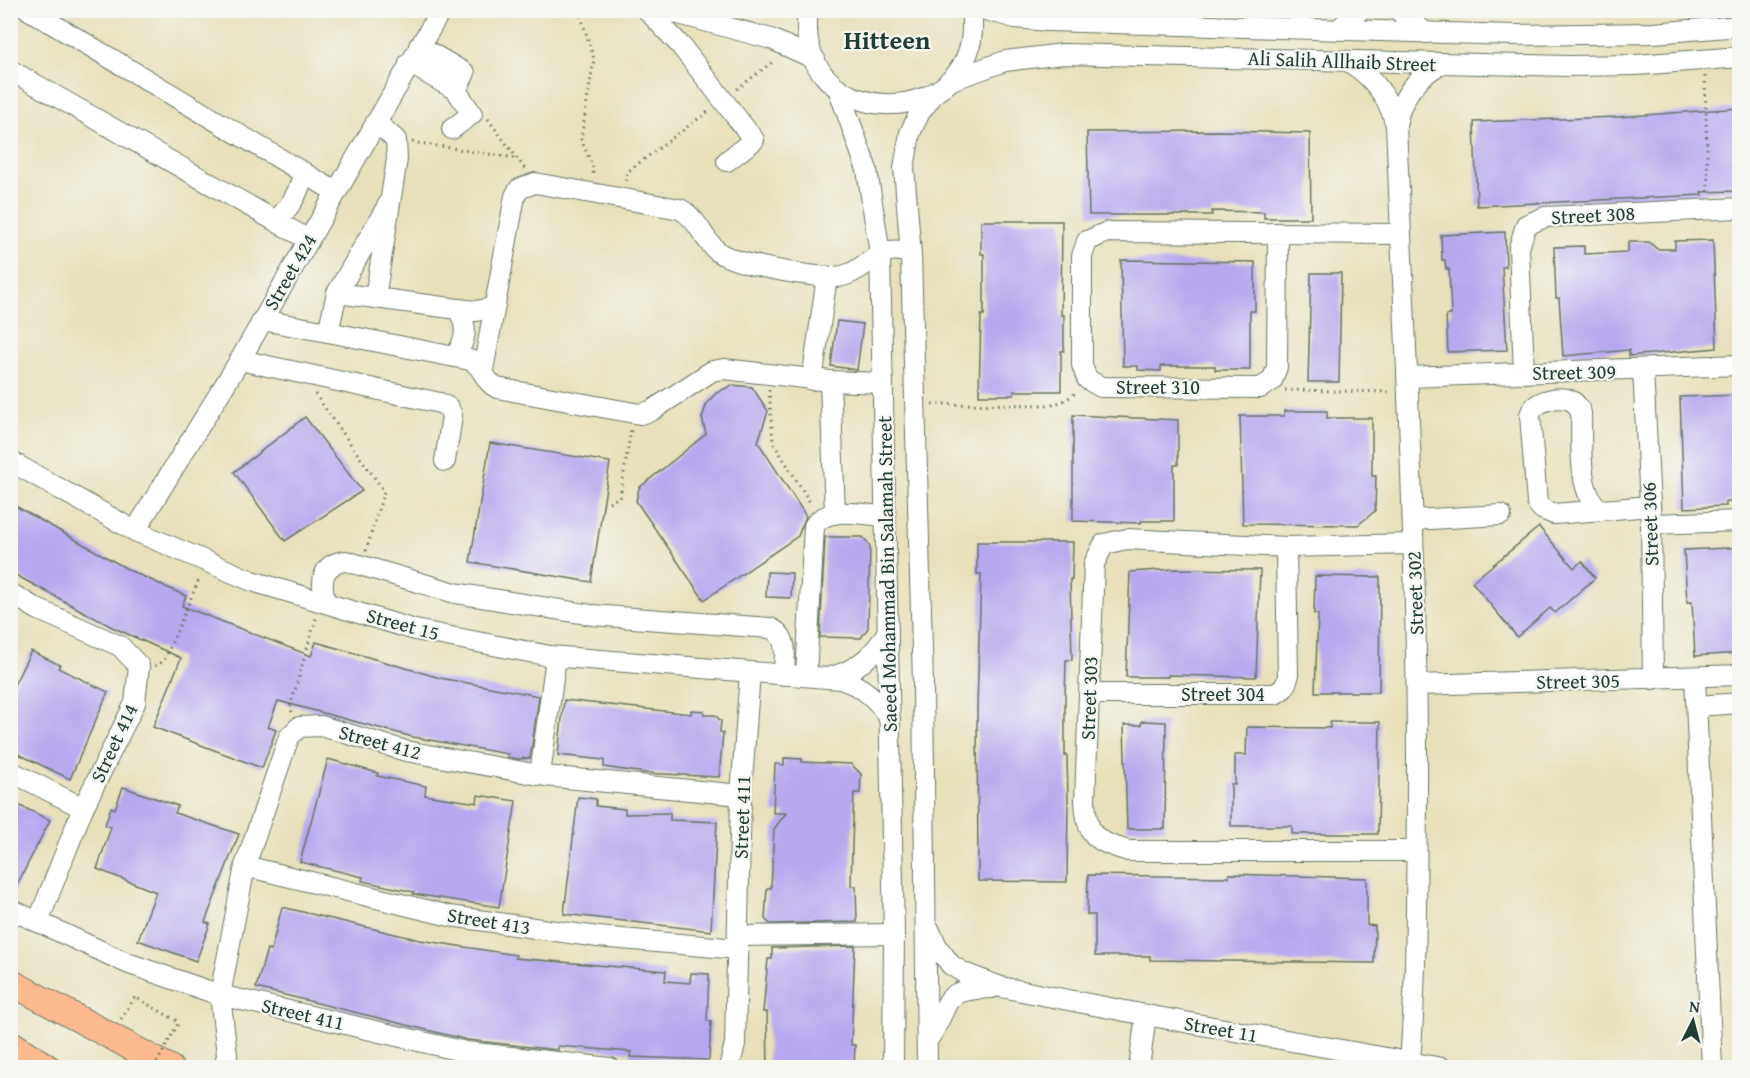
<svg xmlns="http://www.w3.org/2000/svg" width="1750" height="1078" viewBox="0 0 1750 1078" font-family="'Gentium Book Plus',serif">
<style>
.building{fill:#b7a7ef}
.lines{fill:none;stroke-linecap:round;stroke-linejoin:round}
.minor-casing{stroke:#657663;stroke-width:22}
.major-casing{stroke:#657663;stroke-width:28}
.path{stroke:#657663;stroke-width:3;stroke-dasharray:1.5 4.5;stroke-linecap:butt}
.minor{stroke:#fff;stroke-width:20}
.major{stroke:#fcba8e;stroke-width:26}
.path-bridge{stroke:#657663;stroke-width:3;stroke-dasharray:1.5 4.5;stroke-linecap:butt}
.labels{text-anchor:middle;stroke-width:4.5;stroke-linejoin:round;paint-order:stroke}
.street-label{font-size:20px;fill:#1f3d34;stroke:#f6f6f2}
.district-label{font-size:26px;font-weight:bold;fill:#1f3d34;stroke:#f6f6f2}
</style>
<rect width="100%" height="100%" fill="#f6f6f2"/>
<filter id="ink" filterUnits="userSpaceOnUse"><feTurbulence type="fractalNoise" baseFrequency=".0167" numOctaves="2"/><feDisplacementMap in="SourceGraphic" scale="12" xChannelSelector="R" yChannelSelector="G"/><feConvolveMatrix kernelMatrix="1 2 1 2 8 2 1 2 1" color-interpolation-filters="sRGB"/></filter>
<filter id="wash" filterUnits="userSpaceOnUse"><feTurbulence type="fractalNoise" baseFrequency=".008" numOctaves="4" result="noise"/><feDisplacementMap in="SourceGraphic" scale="24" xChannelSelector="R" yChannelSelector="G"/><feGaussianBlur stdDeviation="1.35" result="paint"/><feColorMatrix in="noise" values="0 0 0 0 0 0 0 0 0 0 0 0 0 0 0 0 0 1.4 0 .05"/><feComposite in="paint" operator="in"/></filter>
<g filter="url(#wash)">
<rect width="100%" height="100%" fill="#e8e0bb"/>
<g id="blocks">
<!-- building -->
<g class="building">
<path d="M1740 108V191L1701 192 1702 195 1477 206 1474 122 1617 117Z"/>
<path d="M1217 131 1310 133 1311 218H1264V212L1212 211V215H1089L1087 132Z"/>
<path d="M981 221H1062L1061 315H1064V351H1061V391H1014V395H979L981 315H984V254H981Z"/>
<path d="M1505 232 1506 267H1502L1507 350 1448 352 1446 315H1451L1449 269H1446L1445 260H1442L1441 235Z"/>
<path d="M1713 240 1717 348 1629 356V350L1563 356 1559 298H1556L1554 247 1584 246V254L1628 252V242H1649L1657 249H1675V241Z"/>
<path d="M1121 260 1255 262V311H1250V370H1215V366H1161V371L1138 370V366H1123Z"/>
<path d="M1311 273H1341L1339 382H1308Z"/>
<path d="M837 321 863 324 857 370 831 366Z"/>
<path d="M732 385 752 387 768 411 758 442 806 516 798 536 704 600 636 501 639 488 706 434 702 418 707 403 716 393Z"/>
<path d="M1740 395V502H1726V506L1684 508 1680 397Z"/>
<path d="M1284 411H1327V418H1372V476H1376L1375 511 1358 525 1243 524 1240 416H1284Z"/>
<path d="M1073 415 1178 420V465H1174V521H1141V523L1073 521Z"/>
<path d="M305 417 362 491 285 541 234 472Z"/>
<path d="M490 443 610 462 591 582 470 562Z"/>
<path d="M10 503 131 571 186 596 182 606 311 656 316 642 440 678 539 696 530 758 517 759 507 757 508 754 413 737 278 701 268 727 276 730 262 768 153 727 181 658 112 627 10 572Z"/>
<path d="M1539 527 1574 568 1582 561 1595 578 1555 613 1550 608 1517 637 1472 582Z"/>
<path d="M825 537H863L870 546 868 628 861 638 820 637Z"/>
<path d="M977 542H1073L1072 579H1070L1072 660H1066L1065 701V756H1067L1068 799 1067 882 978 881 977 708 981 574H977Z"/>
<path d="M1728 548H1740V653L1695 656 1692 602H1687L1684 550Z"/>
<path d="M1175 569 1260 570 1256 677 1168 675V677H1126L1130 572Z"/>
<path d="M767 572 792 573 791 598 766 597Z"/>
<path d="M1315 576 1380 577 1379 692H1315L1318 614H1314Z"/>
<path d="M31 651 60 665 58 668 108 692 70 779 10 750V693Z"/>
<path d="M564 700 691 714V710L704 711V715H715L721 721 720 732 723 733 719 777 645 773 604 767V760L558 755Z"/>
<path d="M1142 721 1166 722 1165 829H1127L1124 725H1141Z"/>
<path d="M1330 722H1380L1378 834H1292V826H1231V784H1235V755H1246L1247 727 1330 728Z"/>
<path d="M784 758 802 759V762L851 764 861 774 860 793H854L852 845 851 886H856L857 922 770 924 765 919 767 888H771L774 829 786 813H773L775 764 784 765Z"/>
<path d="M328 759 378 773 377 776 426 786 425 795 477 803 478 795 516 801 499 907 413 894 414 892 362 881 363 877 300 862Z"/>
<path d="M123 787 178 806 175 813 239 834 205 922 210 924 196 961 138 940 156 892 97 869 111 827 105 825 111 807 115 809Z"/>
<path d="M578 797 596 799V806L625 809V814L670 813V820L717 822 711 931 564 914Z"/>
<path d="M10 801 50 820 11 897H10Z"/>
<path d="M1229 874 1367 878V925L1375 926 1374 963 1150 960V956H1095V915H1087L1088 875 1229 877Z"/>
<path d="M282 907 420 940 516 955 515 958 666 971 665 981 690 983 691 973 709 974 707 1021H711L709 1060 630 1057 631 1052 558 1046V1050L468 1040 256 988 267 949 271 950Z"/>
<path d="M855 946 851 1045H855L854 1068H768L767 1012H763L768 959H772V948Z"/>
</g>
</g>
</g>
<g filter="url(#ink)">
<use href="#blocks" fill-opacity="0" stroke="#657663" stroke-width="1.5"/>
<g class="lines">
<defs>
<g id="minor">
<path d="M29 10 336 192"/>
<path d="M647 10 681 46 754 140 727 161"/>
<path d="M664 10 771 39 815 59"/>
<path d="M808 10C791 136 989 135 971 10"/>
<path d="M986 10 1015 18 1048 21 1514 35 1653 33 1740 26"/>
<path d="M1398 10 1426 33"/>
<path d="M1339 29 1360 10"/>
<path d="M419 46 465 73 456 90 472 114 452 129"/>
<path d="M1348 61C1373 77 1388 96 1396 125"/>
<path d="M409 63 456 90"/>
<path d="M10 70 309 240"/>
<path d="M949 81 1005 61 1063 54 1568 66 1636 65 1740 57"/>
<path d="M838 88 867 170 880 254 894 934 893 1068"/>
<path d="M389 203 337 293 328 332 470 360C484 366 484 382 497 388L640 414 651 411 712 371 724 369 830 381 883 383"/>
<path d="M276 220C291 207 300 192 303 172"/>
<path d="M1278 235 1277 367 1272 381 1260 388 1101 387 1087 379 1082 365V256L1087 241 1107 232 1401 234"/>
<path d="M337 293 458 309 476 311 492 308"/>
<path d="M375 298 397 159 396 140 376 122"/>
<path d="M262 320 328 332"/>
<path d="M455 357C466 339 469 328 458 309"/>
<path d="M240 360 440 403 449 408 452 416 445 461"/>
<path d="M483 370 515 196 519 189 535 183 680 209C698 219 702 237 716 250 731 265 809 276 832 277 863 279 880 237 911 255"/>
<path d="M1643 370 1651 524 1653 679"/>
<path d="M1524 373 1519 248 1526 225 1545 217 1740 208"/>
<path d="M1408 377 1740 365"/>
<path d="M812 380 827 277"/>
<path d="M830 381 835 514"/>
<path d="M10 461 135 531 252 581 415 630 550 656 840 679C863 686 878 699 890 720"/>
<path d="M1598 508C1577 490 1582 440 1581 413 1579 408 1577 404 1572 401 1559 395 1534 400 1530 415L1537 503 1542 509 1554 514 1650 506"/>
<path d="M1413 520 1501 515"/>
<path d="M1651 524 1740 521"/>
<path d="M135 531 240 360 441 10"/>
<path d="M1413 544 1286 547 1127 539 1104 544 1094 564 1085 800C1087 837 1094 840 1128 851H1416"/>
<path d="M10 593 37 609 120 646 139 666 135 703 83 808 38 922"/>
<path d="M325 601C320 581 322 563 346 561L455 593 592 615 770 628C790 636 784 657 784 675"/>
<path d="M806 676 814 526C827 505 863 515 884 516"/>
<path d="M830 677C857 671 875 655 888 631"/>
<path d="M1695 677 1712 1068"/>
<path d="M1417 685 1740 675"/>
<path d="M1090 694H1275L1284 688 1288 678 1286 547"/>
<path d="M1697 706 1740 703"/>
<path d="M10 771 83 808"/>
<path d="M540 775 556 657"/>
<path d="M245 866 450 916 598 937 738 949"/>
<path d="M10 909 127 963 220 995 466 1052 610 1068"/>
<path d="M929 929 938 948 951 965 964 973 1001 987 1146 1015 1442 1068"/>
<path d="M738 936 894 934"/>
<path d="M929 1038C954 1000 938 990 992 988"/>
<path d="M1410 1062C1417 974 1416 886 1417 798 1418 574 1406 349 1396 125 1401 97 1416 77 1441 64"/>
<path d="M224 1068 227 1055 220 995 245 866 289 737 299 727 321 726 406 751 545 776 741 795"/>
<path d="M729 1068 735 1044 741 795 750 673"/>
<path d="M927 1068 923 684 911 255 904 168 910 133 920 112 935 93"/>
<path d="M1139 1068 1146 1015"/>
</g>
<g id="major">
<path d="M10 982 170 1068"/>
<path d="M10 1043 48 1068"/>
</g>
</defs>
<!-- minor casing -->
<use href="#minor" class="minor-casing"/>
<!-- major casing -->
<use href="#major" class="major-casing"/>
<!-- path -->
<g class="path">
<path d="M579 10 594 59 581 139 594 170 592 175"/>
<path d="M1705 76 1708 192"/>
<path d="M737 89 775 60"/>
<path d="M488 119 525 169"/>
<path d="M412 142 515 158"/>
<path d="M626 181 627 172 710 110"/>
<path d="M769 390 773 442 811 504"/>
<path d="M1285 390 1392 392"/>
<path d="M315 394 384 491 366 551"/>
<path d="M932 404 1052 405 1066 400 1078 391"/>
<path d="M609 502 620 497 631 430"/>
<path d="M155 666 164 661 200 577"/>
<path d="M292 712 290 707 316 618"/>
<path d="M121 1019 135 997 179 1022"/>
</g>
<!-- minor -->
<use href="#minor" class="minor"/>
<!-- major -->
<use href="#major" class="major"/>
<!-- path-bridge -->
<path class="path-bridge" d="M154 1068 179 1022"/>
</g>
</g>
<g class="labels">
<!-- street labels -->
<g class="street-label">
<text transform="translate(1342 61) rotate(2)" y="7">Ali Salih Allhaib Street</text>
<text transform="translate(1593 215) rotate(-3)" y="7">Street 308</text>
<text transform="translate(290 272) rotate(-60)" y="7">Street 424</text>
<text transform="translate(1574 372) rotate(-1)" y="7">Street 309</text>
<text x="1158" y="394">Street 310</text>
<text transform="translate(1650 524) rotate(-92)" y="7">Street 306</text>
<text transform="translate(887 574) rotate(-91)" y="7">Saeed Mohammad Bin Salamah Street</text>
<text transform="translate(1415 593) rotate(-92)" y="7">Street 302</text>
<text transform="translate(403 624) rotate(15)" y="7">Street 15</text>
<text transform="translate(1578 681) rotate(-1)" y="7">Street 305</text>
<text x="1223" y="701">Street 304</text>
<text transform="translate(1089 698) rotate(-88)" y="7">Street 303</text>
<text transform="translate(380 742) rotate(15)" y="7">Street 412</text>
<text transform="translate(114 743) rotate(-65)" y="7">Street 414</text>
<text transform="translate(742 817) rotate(-88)" y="7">Street 411</text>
<text transform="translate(489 921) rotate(9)" y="7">Street 413</text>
<text transform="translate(303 1014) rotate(13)" y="7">Street 411</text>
<text transform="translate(1221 1029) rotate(10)" y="7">Street 11</text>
</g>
<!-- district labels -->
<g class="district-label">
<text x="887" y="49">Hitteen</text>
</g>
</g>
<!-- margin -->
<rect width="1750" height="1078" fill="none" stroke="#f6f6f2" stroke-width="36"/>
<!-- north arrow -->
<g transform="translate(1693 1021) rotate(6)" stroke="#f6f6f2" stroke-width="4.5" paint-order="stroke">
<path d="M0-4.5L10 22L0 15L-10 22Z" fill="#1f3d34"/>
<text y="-9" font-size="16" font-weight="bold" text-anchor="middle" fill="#1f3d34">N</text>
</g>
</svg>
